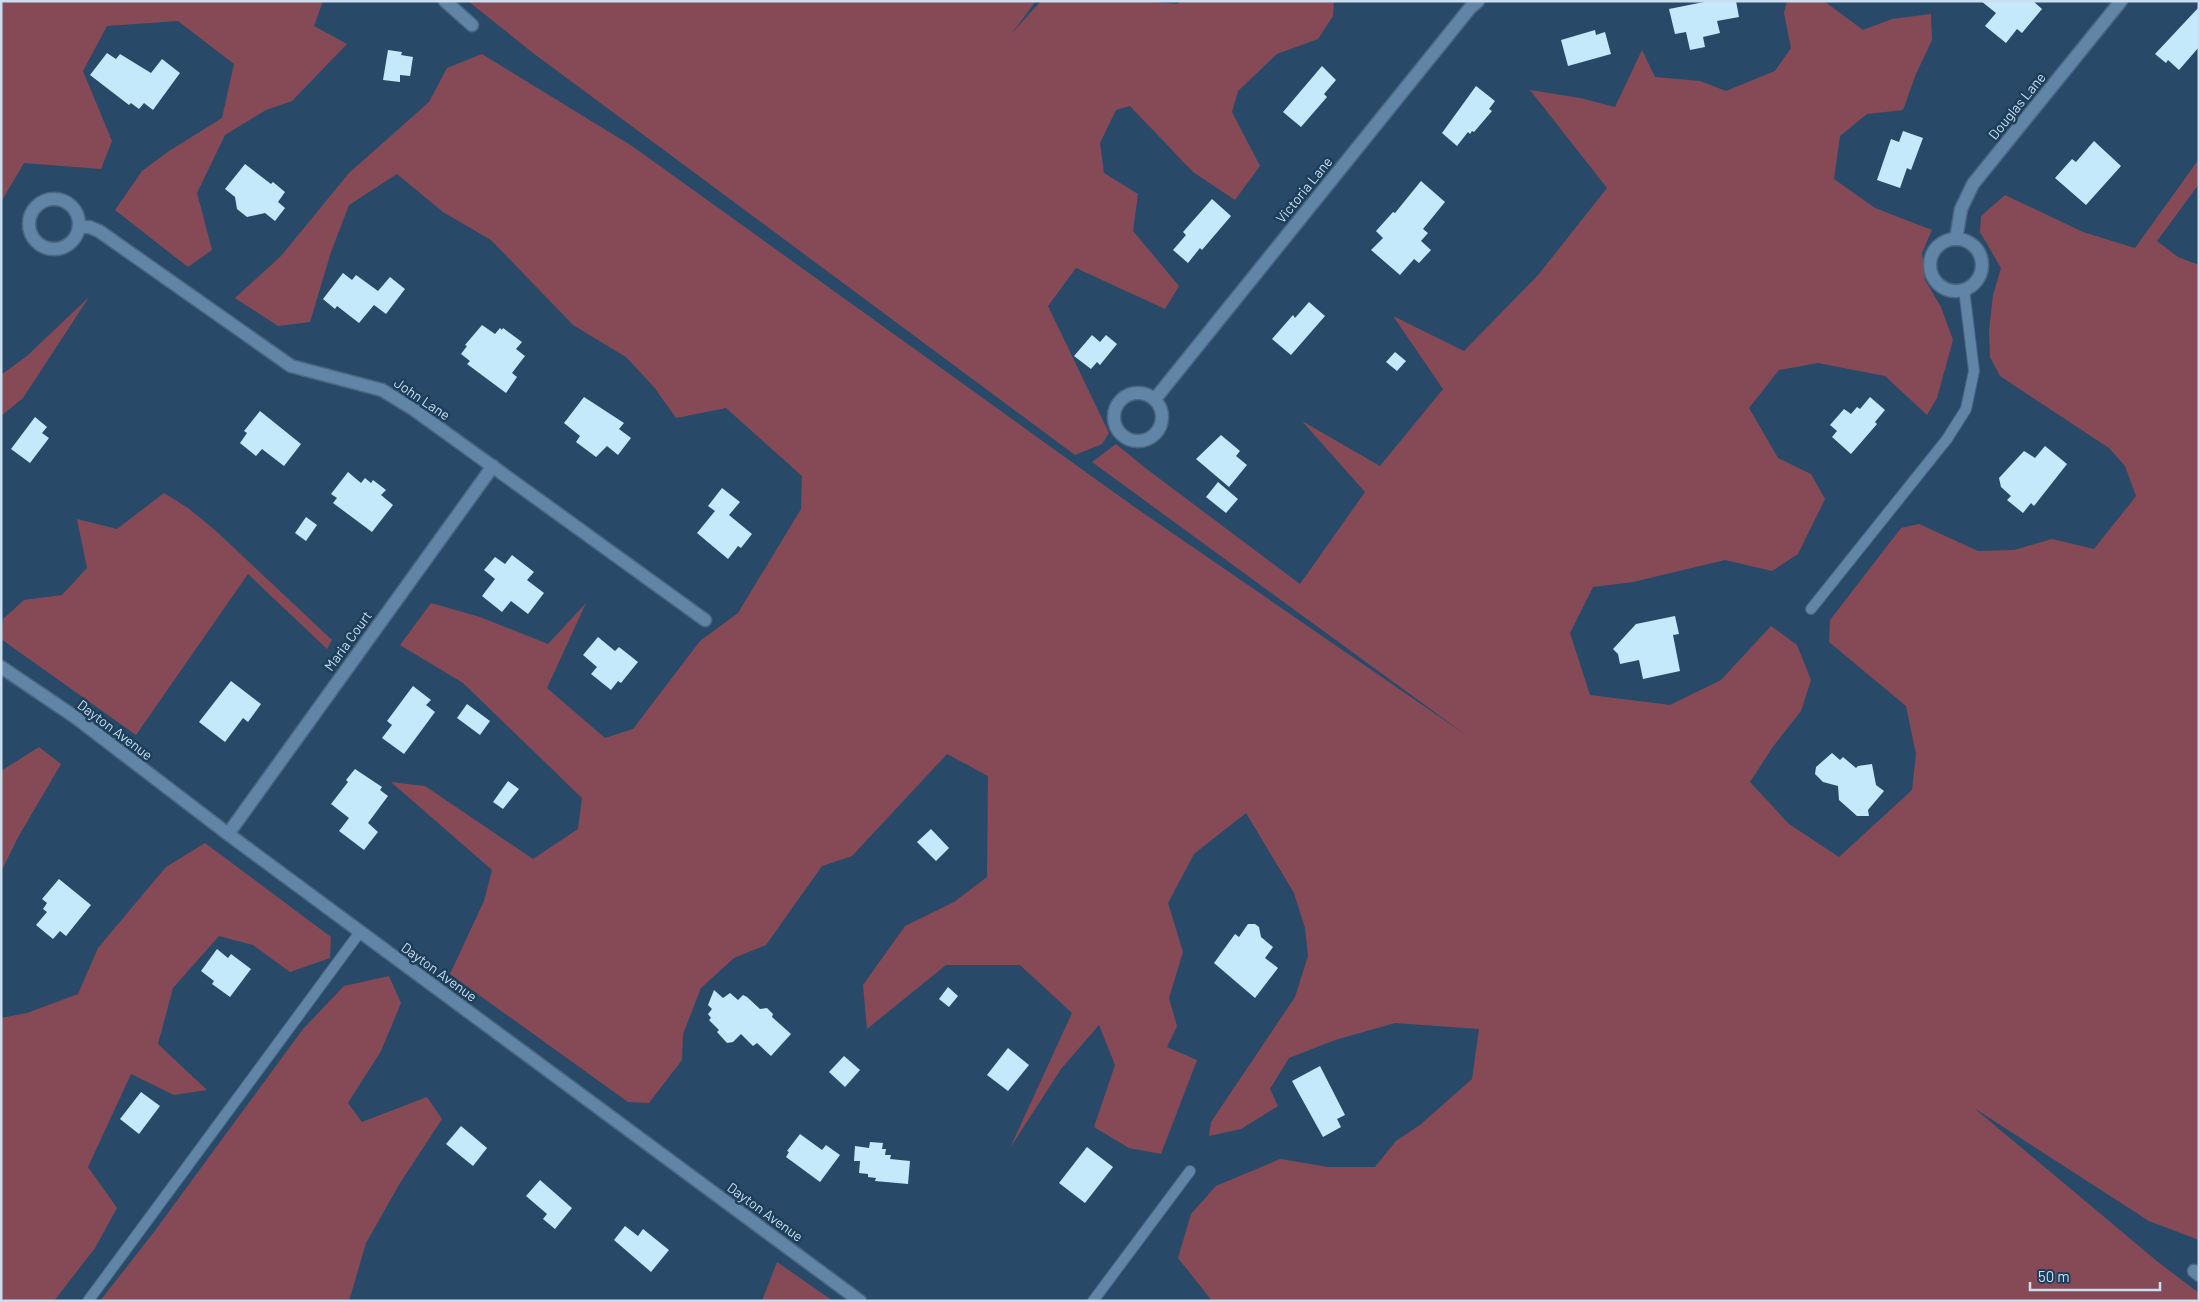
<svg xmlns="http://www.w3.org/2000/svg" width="2200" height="1302" viewBox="0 0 2200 1302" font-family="Barlow,sans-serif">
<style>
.green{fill:#864a57}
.building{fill:#c3e9fa}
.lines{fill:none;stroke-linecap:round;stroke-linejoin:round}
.service-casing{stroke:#4a6780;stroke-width:12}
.minor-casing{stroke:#4a6780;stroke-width:15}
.tertiary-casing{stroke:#4a6780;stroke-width:15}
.service{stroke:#6185a6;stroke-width:10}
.minor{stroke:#6185a6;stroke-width:12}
.tertiary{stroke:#6185a6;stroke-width:12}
.labels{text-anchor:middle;stroke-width:5;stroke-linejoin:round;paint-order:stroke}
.street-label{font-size:14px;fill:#cbdef0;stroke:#1d3f5c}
</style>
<rect width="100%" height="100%" fill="#284a68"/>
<!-- green -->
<g class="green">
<path d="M1 1H323L314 26 347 44 292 101 266 110 225 135 197 193 212 250 188 267 115 210 142 171 169 151 222 118 234 64 178 21 107 26 83 71 112 141 101 169 24 163 1 202Z"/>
<path d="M468 1H1036L1012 33 1041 1H1145L1178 4 1180 1H1334L1333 16 1318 39 1277 54 1238 91 1232 112 1260 166 1235 200 1193 172 1130 106 1116 110 1100 143 1104 173 1138 194 1133 231 1179 286 1165 309 1076 268 1048 306 1109 433 1102 444 1075 455 533 53Z"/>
<path d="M1787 1H1824L1863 30 1892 19 1931 14 1932 40 1916 74 1903 110 1867 114 1840 136 1834 179 1875 208 1932 230 1922 253 1925 280 1941 307 1953 340 1937 398 1927 415 1885 376 1818 363 1779 370 1749 408 1778 458 1811 474 1825 499 1798 554 1772 571 1725 560 1633 582 1593 587 1570 633 1590 695 1670 705 1721 680 1771 626 1797 645 1811 680 1801 711 1772 748 1750 782 1789 824 1839 857 1912 790 1916 754 1906 706 1829 642 1830 620 1901 528 1919 524 1978 551 2014 550 2052 539 2094 549 2136 496 2125 466 2109 448 2000 376 1990 357 1989 331 1993 295 2001 268 1980 232 1981 216 2005 195 2083 232 2135 248 2199 159V184L2157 241 2178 257 2199 265V1240L2149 1221 1974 1108 2158 1262 2199 1293V1301H1212L1178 1258 1191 1214 1216 1186 1280 1159 1328 1167H1375L1396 1141 1420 1125 1472 1079 1479 1029 1395 1023 1335 1040 1289 1058 1270 1089 1278 1106 1241 1129 1209 1136 1211 1122 1295 997 1308 956 1305 928 1294 893 1246 813 1194 854 1168 903 1183 952 1169 998 1177 1026 1167 1047 1197 1060 1161 1154 1129 1148 1094 1127 1115 1065 1099 1025 1061 1069 1010 1148 1072 1013 1020 965H946L867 1029 863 985 905 926 954 902 987 877 988 776 947 754 852 856 822 866 766 945 734 958 701 988 683 1034 682 1060 649 1103 628 1102 450 974 484 901 492 870 391 782 425 786 533 859 578 829 582 798 463 683 400 645 431 603 480 617 548 644 586 603 547 688 605 738 633 729 700 641 738 613 801 509 802 476 726 408 676 418 654 387 626 357 573 325 491 240 443 212 397 174 349 205 331 252 310 322 278 326 235 298 281 256 349 173 429 102 447 68 482 54 632 146 1133 506 1466 735 1092 462 1116 444 1144 467 1300 584 1365 492 1302 421 1380 466 1443 389 1393 316 1464 351 1539 274 1607 188 1530 90 1580 98 1615 107 1642 50 1655 77 1700 81 1726 91 1775 71 1791 48 1784 13Z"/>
<path d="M89 297 23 398 1 416V375L27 356Z"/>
<path d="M164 493 188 508 216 531 332 640 327 649 248 574 136 735 1 639 3 619 24 600 62 595 87 568 77 519 117 529Z"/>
<path d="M39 747 61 764 17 839 1 872V771Z"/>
<path d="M205 843 331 937 330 958 290 972 253 945 219 936 173 988 158 1044 207 1090 174 1095 131 1074 88 1167 117 1208 95 1248 54 1301H1V1018L27 1013 78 994 98 948 166 867Z"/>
<path d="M389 976 401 1003 381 1051 348 1103 362 1122 427 1097 442 1119 400 1183 366 1243 349 1301H100L154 1232 303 1029 344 986Z"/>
<path d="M777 1262 833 1301H762Z"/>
</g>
<!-- building -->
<g class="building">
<path d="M1709 1H1736L1739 17 1717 21 1720 33 1703 37 1705 47 1690 50 1686 32 1675 34 1669 9Z"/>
<path d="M1981 1H2033L2042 9 2022 33 2017 29 2006 43 1985 26 1996 13Z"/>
<path d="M2199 7V47L2179 70 2168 60 2166 63 2155 54Z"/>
<path d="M1595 30 1596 35 1605 32 1611 54 1568 66 1561 40Z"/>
<path d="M388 50 402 52 401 55 413 57 410 76 400 75V82L383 80Z"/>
<path d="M107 53 116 59 120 54 151 73 162 59 180 73 153 110 144 103 139 109 131 103 129 105 90 75Z"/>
<path d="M1322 66 1336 80 1324 94 1327 97 1301 127 1283 112Z"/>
<path d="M1476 86 1495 101 1489 109 1492 111 1474 132 1472 131 1470 134 1468 132 1457 146 1442 133Z"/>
<path d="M1903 131 1923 138 1911 170 1907 168 1900 188 1877 180 1891 139 1899 142Z"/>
<path d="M2094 141 2121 166 2086 205 2055 178 2072 159 2076 162Z"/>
<path d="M245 164 271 184 273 182 285 192 278 202 285 208 275 221 265 213 247 217 237 209 235 197 225 189Z"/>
<path d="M1421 181 1445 202 1423 229 1428 233 1421 241 1431 250 1419 263 1414 259 1400 275 1371 250 1383 238 1376 231 1393 212 1395 213Z"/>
<path d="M1212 199 1231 216 1202 250 1200 248 1188 263 1173 250 1186 235 1183 232Z"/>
<path d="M343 273 352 280 356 275 378 291 390 277 405 289 386 314 374 305 359 323 337 306 335 309 323 299Z"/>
<path d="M1309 302 1325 316 1291 355 1272 339 1293 315 1295 318Z"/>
<path d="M482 325 495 334 500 328 502 330 503 328 522 342 516 349 525 356 512 373 517 377 506 393 467 364 470 361 461 354 467 346 465 345Z"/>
<path d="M1092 335 1100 342 1106 335 1117 344 1100 365 1097 362 1091 369 1074 356Z"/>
<path d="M1395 352 1406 361 1397 371 1386 362Z"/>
<path d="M584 397 624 423 619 429 631 438 618 455 607 446 596 457 576 442 580 436 564 423Z"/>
<path d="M1870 397 1885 410 1875 422 1877 424 1851 454 1832 437 1837 431 1830 425 1844 409 1851 414 1857 407 1860 409Z"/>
<path d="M260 411 301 444 284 466 262 449 256 456 240 443 247 433 244 431Z"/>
<path d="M35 417 47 427 42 433 49 438 30 463 11 449Z"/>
<path d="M1221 435 1240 451 1236 456 1247 465 1229 487 1196 459Z"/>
<path d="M2045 446 2067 464 2034 506 2031 503 2023 513 2007 500 2011 496 2001 487 1999 478 2024 451 2035 458Z"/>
<path d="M348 472 361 483 365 478 371 483 373 480 386 490 381 495 393 505 372 532 333 503 337 498 331 494Z"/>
<path d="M1218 482 1238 499 1226 513 1206 497Z"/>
<path d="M722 488 740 502 729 515 752 534 741 548 738 546 728 559 697 533 715 511 708 506Z"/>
<path d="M306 517 317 525 306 541 295 533Z"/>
<path d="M512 555 534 572 527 580 544 593 528 614 511 601 502 612 482 596 495 579 484 570 495 557 505 564Z"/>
<path d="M1675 616 1679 634 1673 635 1680 671 1643 679 1639 660 1620 664 1618 654 1613 649 1636 624Z"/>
<path d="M598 637 615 651 619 647 638 662 621 683 618 681 611 690 591 674 597 667 583 655Z"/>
<path d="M231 681 261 704 248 722 243 718 225 742 199 722Z"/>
<path d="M413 686 431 700 426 705 435 712 404 754 382 738 392 725 387 721Z"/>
<path d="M467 704 490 721 480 735 457 718Z"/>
<path d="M1832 753 1840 760 1843 757 1856 768 1858 766 1872 764 1876 785 1884 791 1868 810 1869 816H1857L1839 800 1838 786 1823 782 1815 774 1816 767Z"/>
<path d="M355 769 382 787 380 790 388 796 368 823 378 832 364 850 339 831 349 818 331 804 348 782 346 780Z"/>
<path d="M508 781 519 789 503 809 493 802Z"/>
<path d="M931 829 949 848 936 861 917 842Z"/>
<path d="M59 879 91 905 66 936 60 931 53 939 36 925 47 912 43 909 47 903 42 899Z"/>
<path d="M1248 924H1255L1259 927 1261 937 1273 947 1265 958 1278 968 1255 998 1214 963 1235 934 1239 937Z"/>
<path d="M217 949 228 958 231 954 251 969 230 997 212 984 214 981 201 971Z"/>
<path d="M948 987 958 996 949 1007 939 999Z"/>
<path d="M714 990 723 998 730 993 738 1000 743 995 747 997 760 1009 767 1008 773 1014 772 1017 791 1034 771 1056 757 1043 753 1046 741 1034 733 1042 727 1043 717 1032 719 1030 709 1020 711 1018 708 1014 712 1009 708 1005Z"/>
<path d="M1008 1048 1029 1065 1008 1091 987 1075Z"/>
<path d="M844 1056 860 1070 845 1087 829 1072Z"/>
<path d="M1320 1066 1345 1115 1337 1119 1341 1127 1323 1137 1292 1081Z"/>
<path d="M141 1092 160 1106 139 1134 120 1119Z"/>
<path d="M461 1126 487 1148 473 1166 446 1144Z"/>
<path d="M800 1134 822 1150 826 1145 840 1155 820 1182 786 1157 789 1152 787 1151Z"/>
<path d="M870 1142 883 1143 882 1149H886L885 1155H891L890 1159 910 1161 908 1184 875 1181 876 1178 868 1177V1174L859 1173 860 1161H854L855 1146 869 1148Z"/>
<path d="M1087 1147 1113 1167 1085 1203 1059 1183Z"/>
<path d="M540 1180 572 1208 555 1229 543 1219 547 1214 526 1196Z"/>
<path d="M625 1226 638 1236 643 1229 669 1250 651 1272 614 1240Z"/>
</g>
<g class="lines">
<defs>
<g id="service">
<path d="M1811 609 1947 439 1966 409 1974 371 1964 289"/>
<path d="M88 1301 360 932"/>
<path d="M1093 1301 1190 1171"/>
</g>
<g id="minor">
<path d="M445 1 472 25"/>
<circle cx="54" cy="224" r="25"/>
<path d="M79 227H89L99 231 291 366 382 390 413 409 705 620"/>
<path d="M1956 239 1961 209 1973 184 2121 1"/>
<circle cx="1956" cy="265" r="26"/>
<circle cx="1138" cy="417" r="24"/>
<path d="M1155 399 1470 8 1478 1"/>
<path d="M228 834 493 466"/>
<path d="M2194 1271 2199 1275"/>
</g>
<path id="tertiary" d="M1 667 75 717 228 834 860 1301"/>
</defs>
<!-- service casing -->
<use href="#service" class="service-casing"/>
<!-- minor casing -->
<use href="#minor" class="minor-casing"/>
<!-- tertiary casing -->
<use href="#tertiary" class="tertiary-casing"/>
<!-- service -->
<use href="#service" class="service"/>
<!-- minor -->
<use href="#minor" class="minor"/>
<!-- tertiary -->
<use href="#tertiary" class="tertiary"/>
</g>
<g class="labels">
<!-- street labels -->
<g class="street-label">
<text transform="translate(2017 106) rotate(-51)" y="5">Douglas Lane</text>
<text transform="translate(1304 190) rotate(-51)" y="5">Victoria Lane</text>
<text transform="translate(422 399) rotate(34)" y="5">John Lane</text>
<text transform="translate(348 641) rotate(-54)" y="5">Maria Court</text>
<text transform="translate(115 730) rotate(37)" y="5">Dayton Avenue</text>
<text transform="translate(439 972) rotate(36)" y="5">Dayton Avenue</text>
<text transform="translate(765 1212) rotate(36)" y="5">Dayton Avenue</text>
</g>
</g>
<!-- border -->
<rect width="2200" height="1302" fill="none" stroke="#cbdef0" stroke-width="5"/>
<!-- scale -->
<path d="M2030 1282v8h130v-8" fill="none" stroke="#cbdef0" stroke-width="2.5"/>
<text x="2038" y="1282" font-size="15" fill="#cbdef0" stroke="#1d3f5c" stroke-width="4" paint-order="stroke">50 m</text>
</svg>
